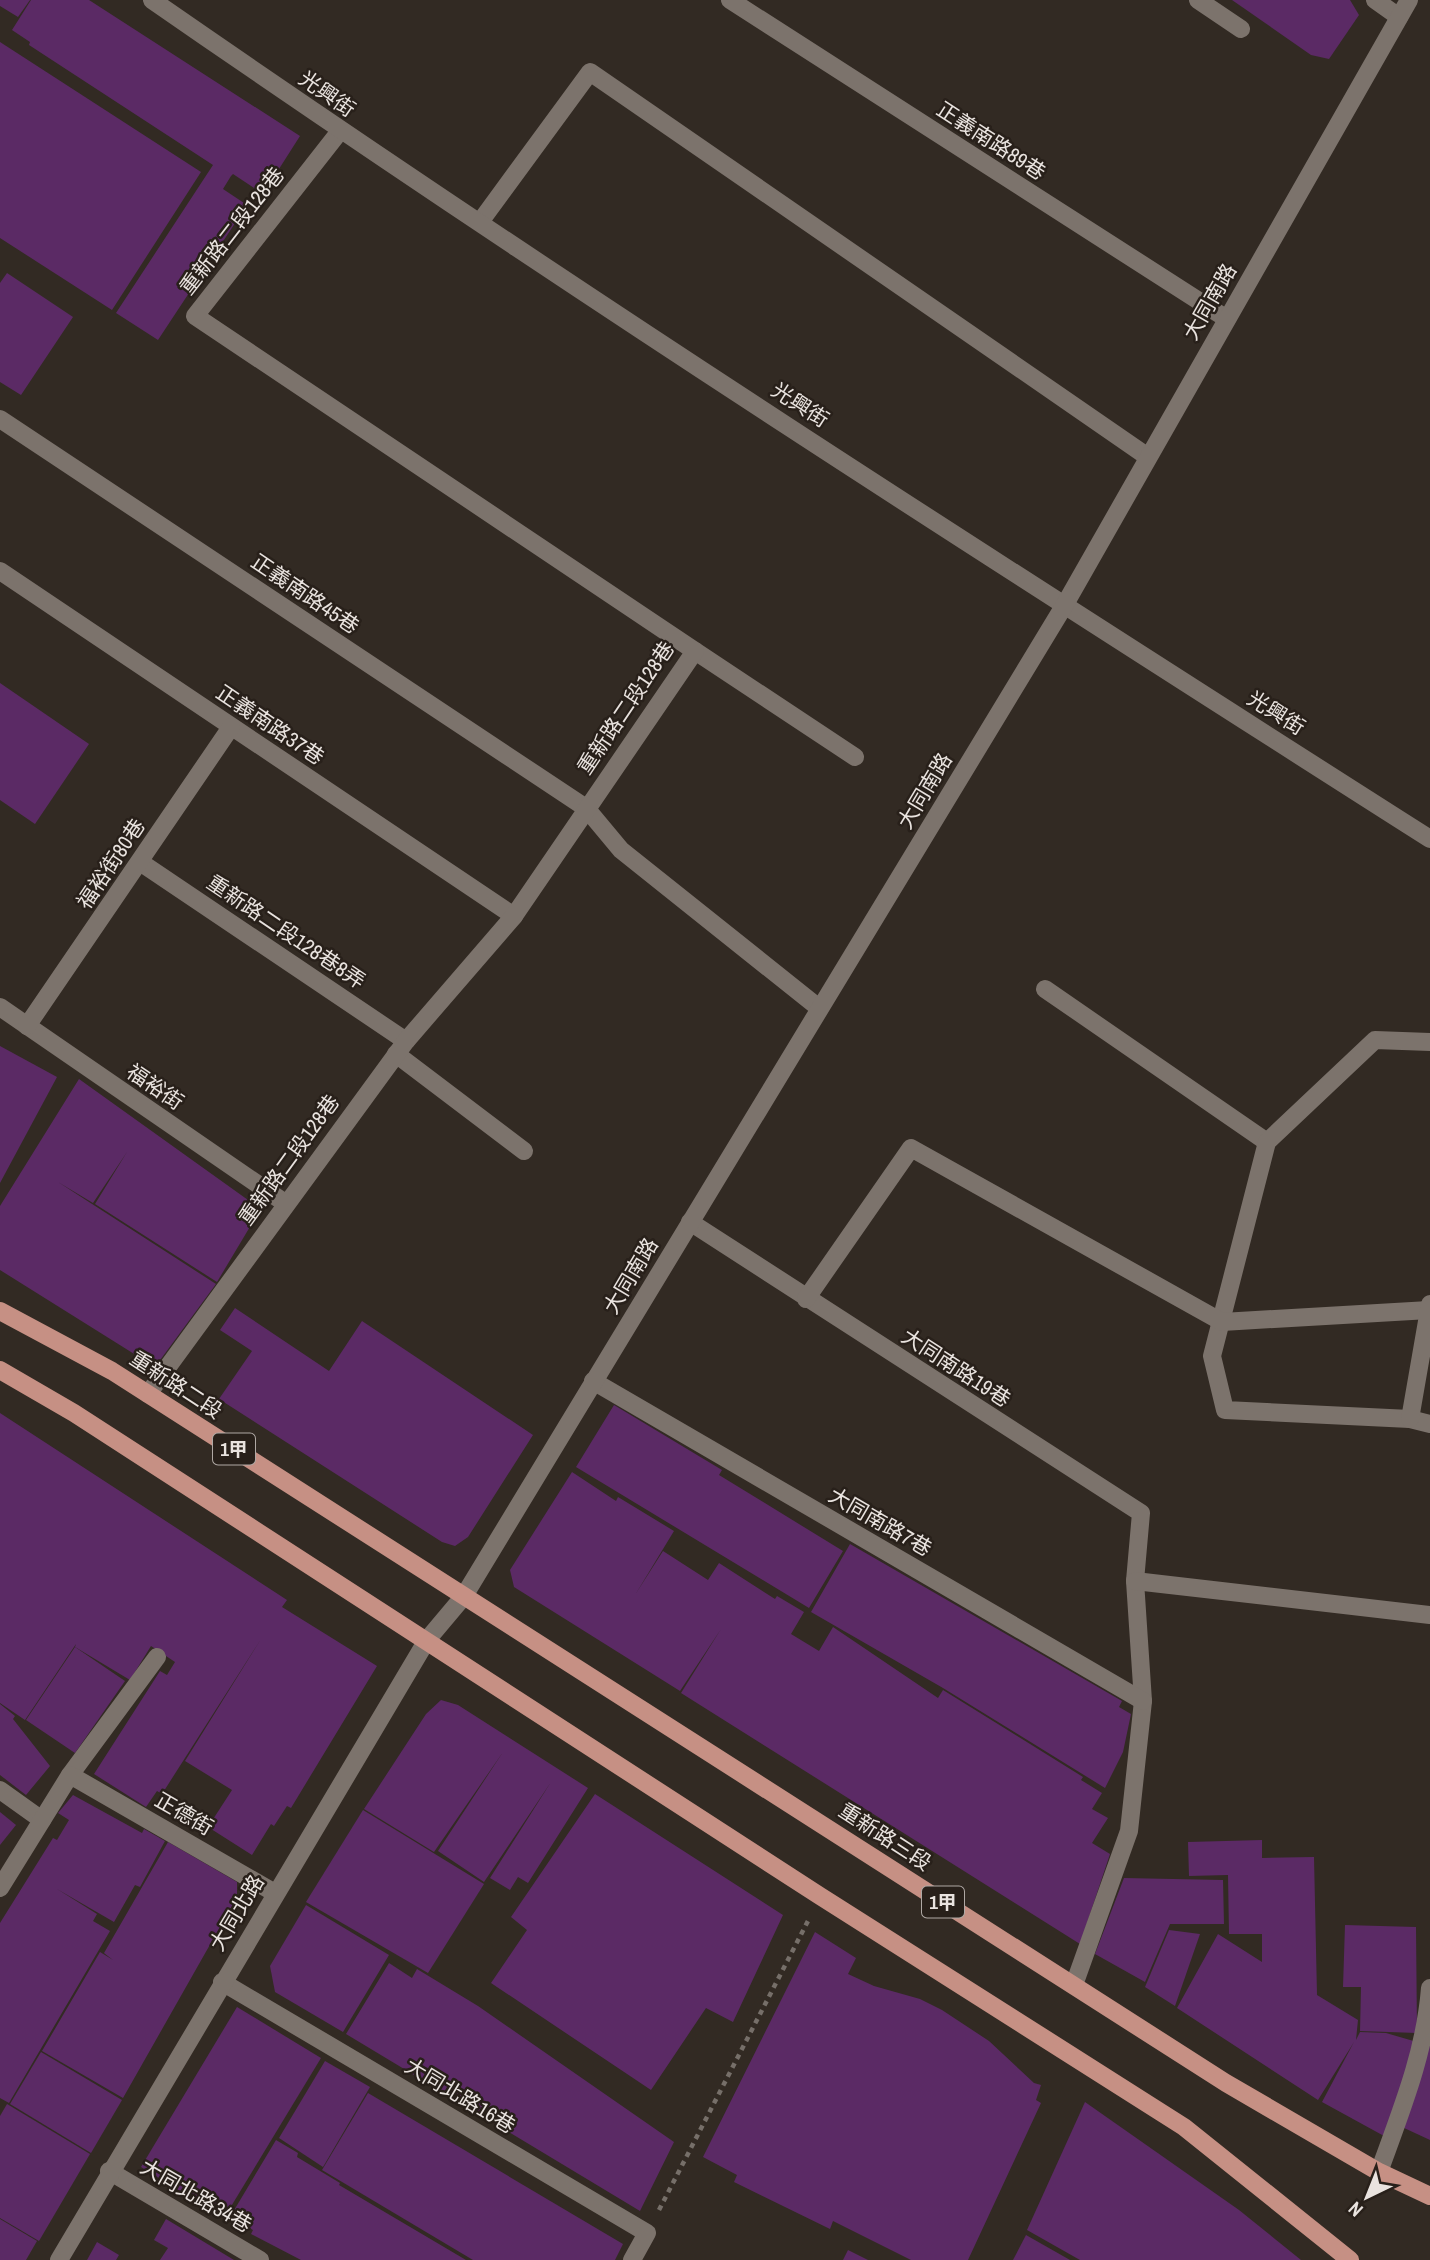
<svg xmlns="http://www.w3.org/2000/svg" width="1430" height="2260" viewBox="0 0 1430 2260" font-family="'Archivo Narrow','Noto Sans TC',sans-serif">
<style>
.building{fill:#5b2a65}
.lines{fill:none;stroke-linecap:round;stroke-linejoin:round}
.path{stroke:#766f69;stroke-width:4.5;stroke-dasharray:5 5;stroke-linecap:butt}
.service{stroke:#7c736c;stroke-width:18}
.minor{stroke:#7c736c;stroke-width:18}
.primary{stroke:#c69084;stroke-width:18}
.labels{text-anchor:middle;stroke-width:5;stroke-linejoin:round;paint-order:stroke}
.shield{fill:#28201a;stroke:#afa8a4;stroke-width:2}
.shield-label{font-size:19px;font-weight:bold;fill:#e9e3df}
.street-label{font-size:21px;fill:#e9e3df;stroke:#28201a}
</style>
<rect width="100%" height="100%" fill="#322a23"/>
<!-- building -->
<g class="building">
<path d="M0 0H30L18 17 0 6Z"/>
<path d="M31 0H89L300 136 263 194 233 174 231 176 223 189 247 205 158 340 116 313 213 165 29 45 30 42 12 30Z"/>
<path d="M1232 0H1350L1359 15 1329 59 1311 55Z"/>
<path d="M0 42 201 172 112 310 0 238Z"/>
<path d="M7 273 73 317 21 395 0 382V283Z"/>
<path d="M0 683 89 744 35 824 0 800Z"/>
<path d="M0 1046 57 1077 0 1183Z"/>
<path d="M79 1079 255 1205 254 1220 217 1282 95 1204 127 1152 93 1203 58 1182 216 1284 155 1367 0 1270V1206Z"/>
<path d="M235 1308 329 1371 362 1321 533 1435 468 1537 455 1546 442 1542 219 1399 252 1351 220 1330Z"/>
<path d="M614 1405 722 1470 719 1475 843 1551 809 1608 576 1467Z"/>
<path d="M0 1413 287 1600 282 1607 377 1666 291 1808 287 1806 274 1826 271 1824 252 1855 208 1827 232 1790 185 1761 261 1639 162 1794 157 1791 146 1807 94 1774 160 1671 167 1675 175 1662 151 1646 130 1680 75 1647 76 1644 25 1720 0 1703Z"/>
<path d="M572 1472 616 1501 618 1497 674 1531 635 1595 663 1551 708 1580 719 1563 775 1599 777 1596 804 1612 791 1634 819 1651 833 1627 938 1698 943 1690 1083 1777 1081 1780 1102 1793 1092 1809 1108 1818 1092 1843 1110 1854 1080 1944 681 1693 721 1629 680 1691 514 1587 510 1570Z"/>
<path d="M850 1544 1122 1701 1119 1707 1131 1714 1123 1752 1105 1788 943 1688 811 1612Z"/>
<path d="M75 1647 125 1681 75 1753 26 1720Z"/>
<path d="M441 1700 458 1705 588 1788 528 1883 518 1877 510 1890 490 1878 551 1782 484 1882 438 1851 503 1752 434 1852 364 1809 426 1714Z"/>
<path d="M0 1704 15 1716 13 1719 50 1766 26 1795 0 1775Z"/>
<path d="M595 1794 783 1915 733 2022 706 2008 651 2090 491 1983 527 1930 511 1917Z"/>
<path d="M73 1795 142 1833 144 1829 165 1841 140 1887 135 1885 114 1922 57 1889 97 1914 93 1921 110 1931 9 2103 0 2098V1923L53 1838 57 1840 69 1820 58 1813Z"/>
<path d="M363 1810 484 1884 428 1973 306 1902Z"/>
<path d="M0 1812 16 1825 0 1845Z"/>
<path d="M1262 1840V1858L1314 1857 1317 1995 1358 2020 1356 2040 1360 2032 1386 2033 1417 2042 1384 2136 1322 2102 1354 2042 1318 2100 1177 2008 1218 1934 1262 1962V1934H1229L1228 1875 1189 1876 1188 1842Z"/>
<path d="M168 1842 237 1882V1897L123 2098 42 2051 100 1952 113 1960 104 1953Z"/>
<path d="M1124 1878 1223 1880 1224 1924H1170L1145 1982 1095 1954Z"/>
<path d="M306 1905 389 1955 343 2032 275 1992 270 1966Z"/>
<path d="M1345 1925 1416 1927 1417 2033 1360 2031 1361 1987H1343Z"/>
<path d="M1169 1930 1200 1934 1175 2006 1145 1987Z"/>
<path d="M815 1932 856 1958 848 1974 874 1986 920 1999 942 2010 989 2041 1034 2083 1041 2085 1036 2100 1041 2103 968 2260H911L833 2221 830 2229 734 2182 737 2175 703 2157Z"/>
<path d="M389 1963 412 1978 417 1969 478 2006 674 2142 640 2211 346 2034Z"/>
<path d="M237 2007 321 2058 224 2218 141 2167Z"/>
<path d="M1430 2038V2140L1402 2127Z"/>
<path d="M41 2052 122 2100 91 2153 10 2104Z"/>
<path d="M325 2061 370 2087 323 2167 279 2138Z"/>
<path d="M368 2093 623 2244 615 2260H473L322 2170Z"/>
<path d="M1085 2102 1239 2210 1301 2260H1080L1027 2230Z"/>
<path d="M7 2104 90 2154 39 2241 0 2218V2116Z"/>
<path d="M276 2140 298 2153 297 2157 340 2183 339 2185 466 2260H301L251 2234 253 2230 230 2217Z"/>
<path d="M0 2219 37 2241 26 2260H0Z"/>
<path d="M166 2219 234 2260H160L168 2248 154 2240Z"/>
<path d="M1026 2235 1070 2260H1013Z"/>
<path d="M97 2242 119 2255 116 2260H87Z"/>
<path d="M848 2250 868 2260H843Z"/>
</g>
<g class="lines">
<!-- path -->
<path class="path" d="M659 2210 809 1919"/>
<!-- service -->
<g class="service">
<path d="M730 0 1227 319"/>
<path d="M1198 0 1241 29"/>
<path d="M1375 0 1399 17"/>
<path d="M480 222 590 72 1148 457"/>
<path d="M0 419 586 808 621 850 819 1008"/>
<path d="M0 571 514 916"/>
<path d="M695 651 855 757"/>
<path d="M140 862 406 1041"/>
<path d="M1045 989 1267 1142"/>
<path d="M0 1007 285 1203"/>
<path d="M27 1026 231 727"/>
<path d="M1430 1042 1375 1040 1267 1142 1212 1356 1225 1410 1410 1419 1430 1424"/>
<path d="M396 1054 524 1151"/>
<path d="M690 1222 1141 1513 1135 1581 1143 1701 1129 1831 1074 1985"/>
<path d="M806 1299 911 1148 1222 1322 1429 1310"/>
<path d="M593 1381 1143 1701"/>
<path d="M148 1394 406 1041 514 916 695 651 195 316 340 131"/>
<path d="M1410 1419 1430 1304"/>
<path d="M1135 1581 1430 1615"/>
<path d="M70 1775 157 1657"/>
<path d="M0 1790 42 1820"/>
<path d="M0 1888 70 1775 275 1893"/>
<path d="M222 1982 647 2233 632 2260"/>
<path d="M109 2171 260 2260"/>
<path d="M1379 2172C1401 2111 1425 2053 1430 1988"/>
</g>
<!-- minor -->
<g class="minor">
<path d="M152 0C570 290 1000 565 1430 839"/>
<path d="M59 2260 427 1640 464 1596 1064 606 1409 0"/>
</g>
<!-- primary -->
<g class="primary">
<path d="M0 1311 112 1371 1226 2083 1379 2172 1430 2196"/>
<path d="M0 1370 74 1413 820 1896 1184 2127 1350 2260"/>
</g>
</g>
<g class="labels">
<!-- shield labels -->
<g class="shield">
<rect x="213" y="1433.5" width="42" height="31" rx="5"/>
<rect x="922" y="1886.5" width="42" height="31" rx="5"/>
</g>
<g class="shield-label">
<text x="234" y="1456">1甲</text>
<text x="943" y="1909">1甲</text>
</g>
<!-- street labels -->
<g class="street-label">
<text transform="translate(327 94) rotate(35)" y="7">光興街</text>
<text transform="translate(991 141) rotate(33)" y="7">正義南路89巷</text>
<text transform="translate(232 231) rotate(-52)" y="7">重新路二段128巷</text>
<text transform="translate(1210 302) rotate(-60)" y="7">大同南路</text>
<text transform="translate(800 405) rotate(33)" y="7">光興街</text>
<text transform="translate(305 594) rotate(34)" y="7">正義南路45巷</text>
<text transform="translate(626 708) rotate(-56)" y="7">重新路二段128巷</text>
<text transform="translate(1276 713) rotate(32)" y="7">光興街</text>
<text transform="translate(270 725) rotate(34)" y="7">正義南路37巷</text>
<text transform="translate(925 791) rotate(-59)" y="7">大同南路</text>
<text transform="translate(111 864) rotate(-56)" y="7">福裕街80巷</text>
<text transform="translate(286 932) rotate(34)" y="7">重新路二段128巷8弄</text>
<text transform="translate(155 1087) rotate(34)" y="7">福裕街</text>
<text transform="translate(289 1160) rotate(-54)" y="7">重新路二段128巷</text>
<text transform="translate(631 1276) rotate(-59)" y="7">大同南路</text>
<text transform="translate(956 1368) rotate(33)" y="7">大同南路19巷</text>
<text transform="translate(176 1385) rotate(33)" y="7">重新路二段</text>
<text transform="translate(880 1522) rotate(30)" y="7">大同南路7巷</text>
<text transform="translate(184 1814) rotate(30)" y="7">正德街</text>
<text transform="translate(885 1837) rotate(33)" y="7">重新路三段</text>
<text transform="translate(237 1913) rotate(-59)" y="7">大同北路</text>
<text transform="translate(460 2096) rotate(31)" y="7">大同北路16巷</text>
<text transform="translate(196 2196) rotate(30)" y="7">大同北路34巷</text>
</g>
</g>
<!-- north arrow -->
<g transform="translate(1367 2197) rotate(223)" stroke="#28201a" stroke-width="5" paint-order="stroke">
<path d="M0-5L12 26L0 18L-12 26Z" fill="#e9e3df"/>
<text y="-10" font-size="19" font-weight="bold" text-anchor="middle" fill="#e9e3df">N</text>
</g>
</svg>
